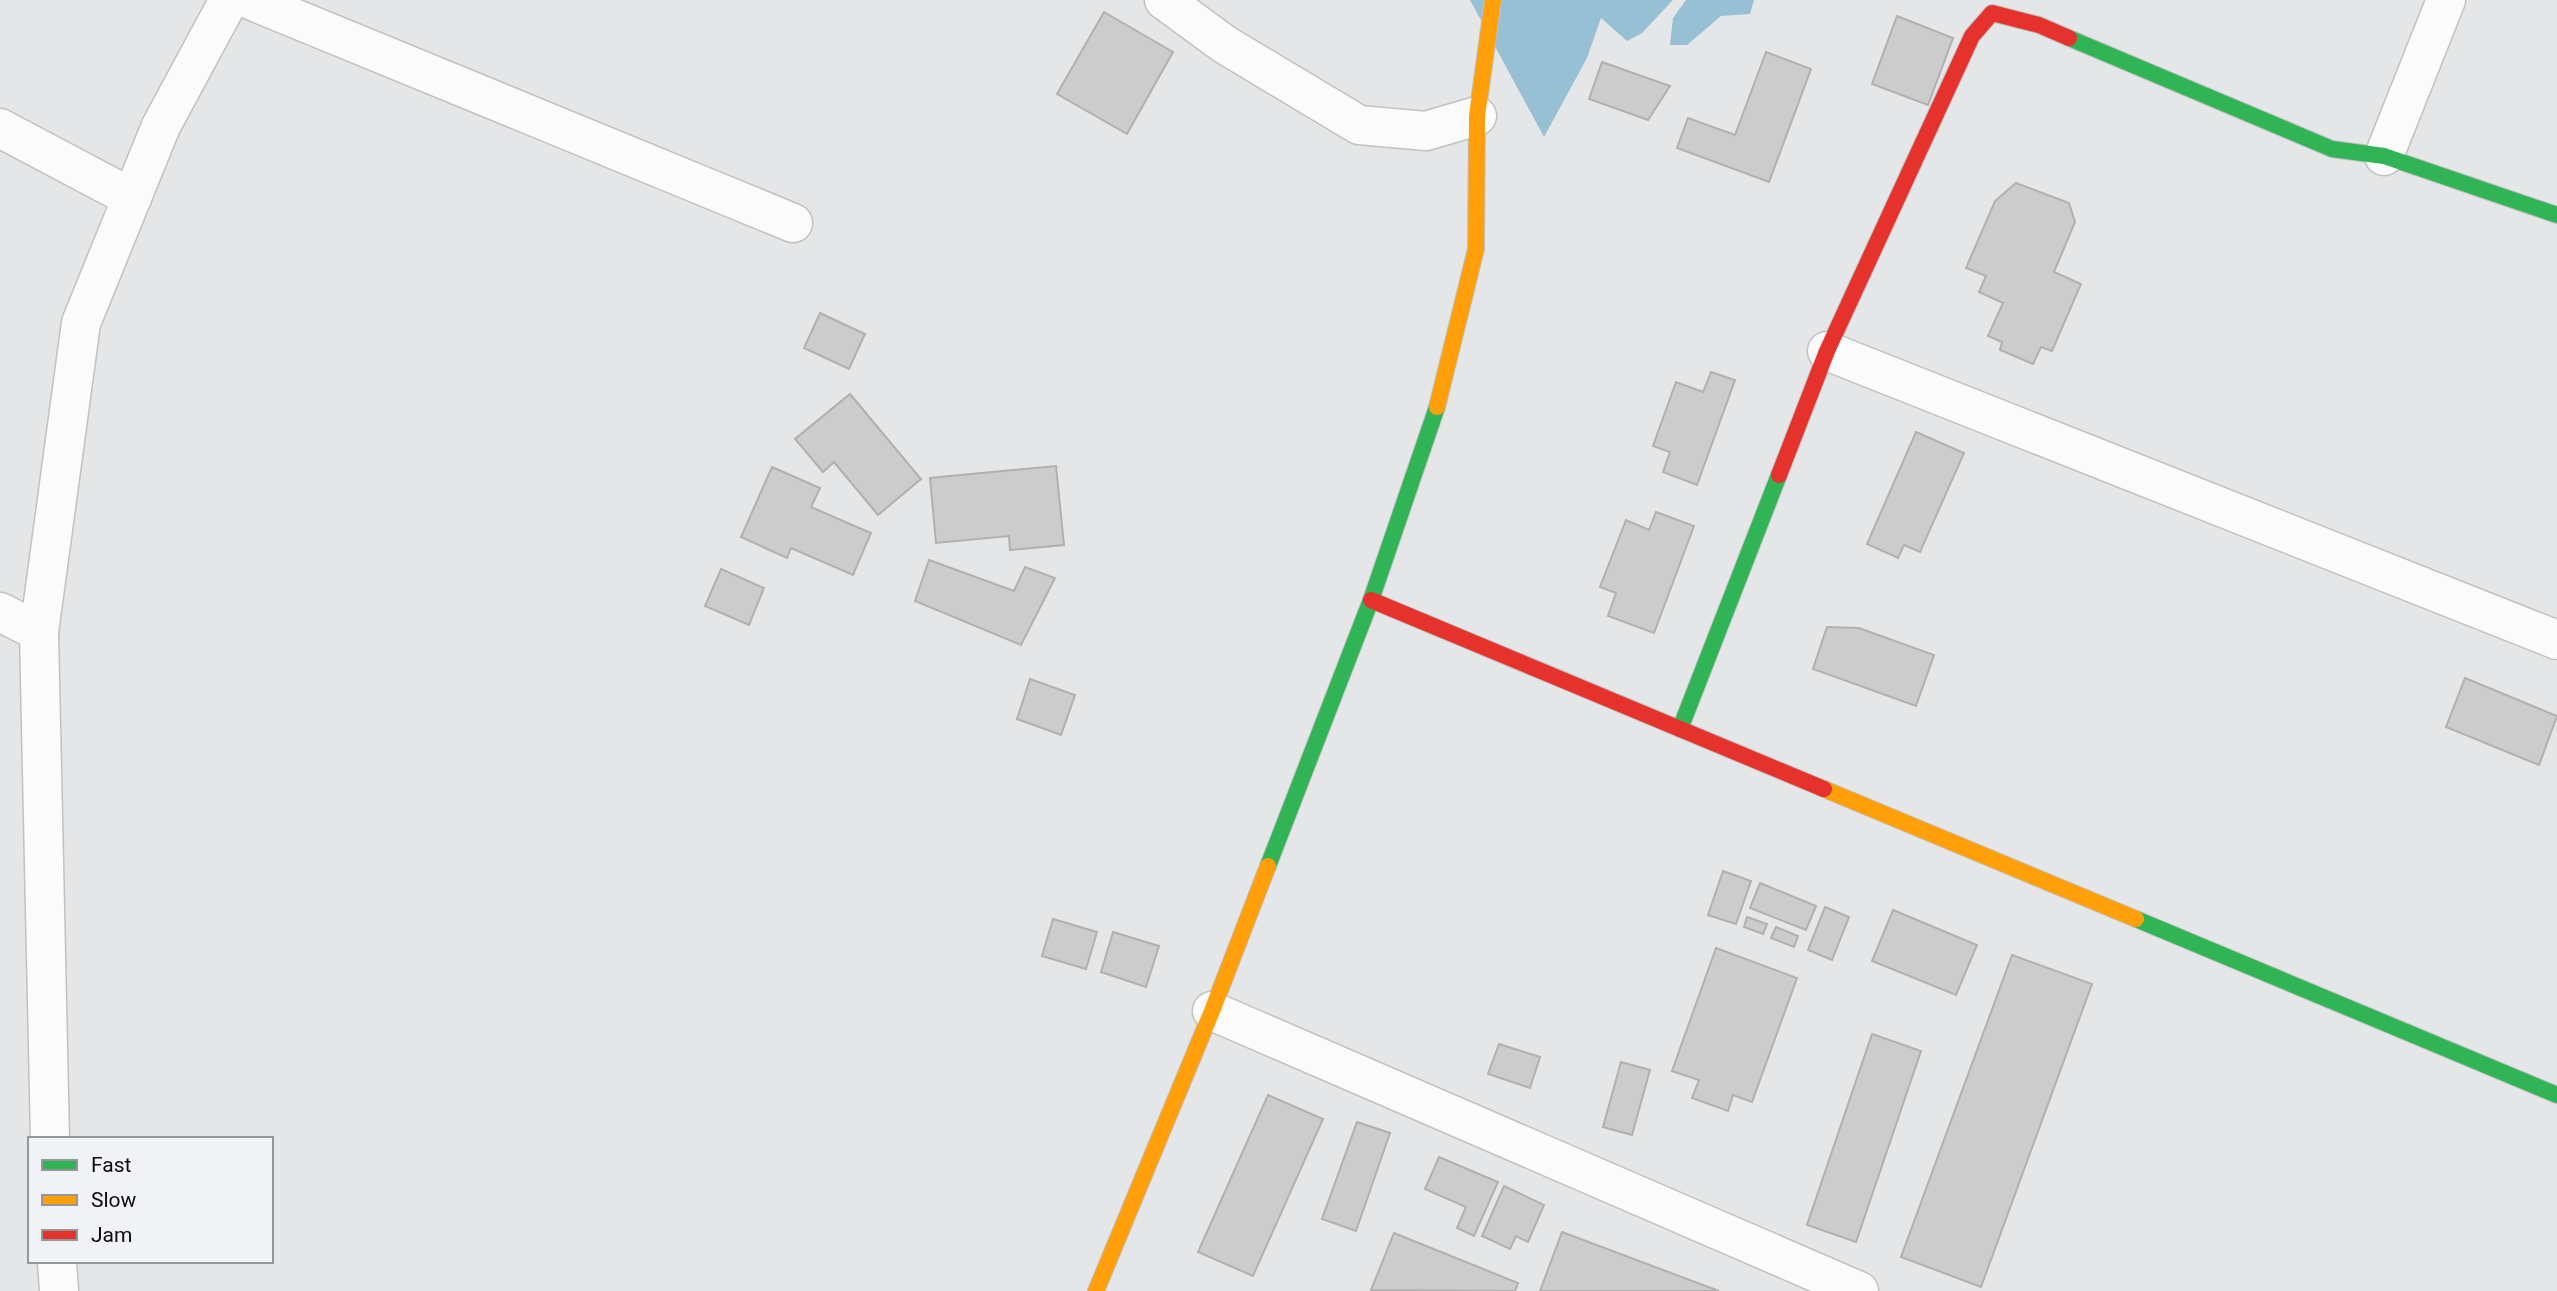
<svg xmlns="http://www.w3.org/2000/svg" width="2557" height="1291" viewBox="0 0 2557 1291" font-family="Roboto,sans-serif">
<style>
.water{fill:#98c0d5}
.building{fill:#cccccd;stroke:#b0b0af;stroke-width:2}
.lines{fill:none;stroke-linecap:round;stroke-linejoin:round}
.street-casing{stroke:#c0c1c2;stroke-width:41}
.fast-casing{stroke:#c0c1c2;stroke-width:18}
.slow-casing{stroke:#c0c1c2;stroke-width:18}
.jam-casing{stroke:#c0c1c2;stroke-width:18}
.street{stroke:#fbfbfb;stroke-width:38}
.fast{stroke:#30b455;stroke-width:16}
.slow{stroke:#ff9f0a;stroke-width:16}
.jam{stroke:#e5322d;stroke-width:16}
</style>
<rect width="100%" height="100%" fill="#e5e6e7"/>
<!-- water -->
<g class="water">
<path d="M1470 0H1673L1642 33 1627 41 1601 18 1587 58 1544 137Z"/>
<path d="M1686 0H1754L1750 14 1721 16 1687 45H1670L1673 18Z"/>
</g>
<!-- building -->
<g class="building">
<path d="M1104 12 1173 52 1127 134 1057 94Z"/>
<path d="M1897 16 1953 38 1928 105 1872 84Z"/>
<path d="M1766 52 1811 69 1769 182 1677 148 1688 118 1735 135Z"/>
<path d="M1602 62 1670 86 1648 120 1589 99Z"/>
<path d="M2016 183 2069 203 2075 222 2054 272 2081 284 2052 351 2041 347 2033 364 2000 350 2002 342 1988 336 2003 303 1979 292 1986 276 1966 268 1995 201Z"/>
<path d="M820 313 865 334 849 369 804 348Z"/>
<path d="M1711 372 1735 380 1697 485 1663 472 1670 452 1653 446 1676 382 1703 392Z"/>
<path d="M850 394 921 479 878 515 834 462 823 472 795 439Z"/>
<path d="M1916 432 1964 453 1920 552 1904 545 1898 558 1867 544Z"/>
<path d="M1056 466 1064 545 1010 550 1009 536 936 543 930 478Z"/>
<path d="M772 467 820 488 811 507 871 533 853 575 791 548 787 558 741 537Z"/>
<path d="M1656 512 1694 526 1654 633 1608 616 1616 593 1600 587 1626 520 1649 530Z"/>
<path d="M929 560 1014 591 1025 567 1055 578 1021 645 915 601Z"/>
<path d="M721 569 764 588 749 625 705 606Z"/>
<path d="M1827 627 1859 628 1934 655 1916 706 1813 669Z"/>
<path d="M2465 678 2557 716 2539 765 2446 727Z"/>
<path d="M1030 679 1075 695 1061 735 1017 719Z"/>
<path d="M1723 871 1751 881 1736 924 1708 915Z"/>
<path d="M1760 883 1816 906 1806 930 1750 908Z"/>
<path d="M1825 907 1849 917 1832 960 1808 950Z"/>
<path d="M1893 910 1977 945 1956 995 1872 961Z"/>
<path d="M1747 917 1767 924 1763 934 1744 927Z"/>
<path d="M1053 919 1097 932 1086 969 1042 956Z"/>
<path d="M1776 927 1798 936 1794 947 1771 938Z"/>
<path d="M1113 932 1159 946 1146 987 1101 972Z"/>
<path d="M1716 948 1797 978 1752 1102 1733 1095 1728 1111 1692 1098 1699 1080 1672 1071Z"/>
<path d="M2012 955 2092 984 1981 1287 1901 1257Z"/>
<path d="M1872 1034 1921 1051 1856 1242 1807 1225Z"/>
<path d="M1499 1044 1540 1057 1530 1088 1488 1074Z"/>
<path d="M1621 1062 1650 1070 1632 1135 1603 1127Z"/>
<path d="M1268 1095 1323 1119 1253 1276 1198 1252Z"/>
<path d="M1357 1122 1390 1133 1356 1231 1322 1219Z"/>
<path d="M1439 1157 1498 1182 1474 1236 1457 1228 1466 1207 1425 1189Z"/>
<path d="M1504 1186 1544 1205 1528 1242 1516 1236 1510 1249 1482 1236Z"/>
<path d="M1562 1232 1719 1291H1540Z"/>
<path d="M1394 1233 1518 1283 1515 1291 1371 1290Z"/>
</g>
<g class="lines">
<defs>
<g id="street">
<path d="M250 0 793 223"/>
<path d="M1164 0 1224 44 1359 125 1426 131 1477 116"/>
<path d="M0 128 132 198"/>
<path d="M2384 156 2446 0"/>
<path d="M1827 351 2557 640"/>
<path d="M0 612 39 632"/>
<path d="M1212 1011 1859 1291"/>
<path d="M50 1139 39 632 81 323 161 126 229 0"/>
<path d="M57 1261 59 1291"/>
</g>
<g id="fast">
<path d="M2069 38 2332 149 2384 156 2557 215"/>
<path d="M1680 729 1779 475"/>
<path d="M1268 866 1371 600 1437 407"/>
<path d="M2136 919 2557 1095"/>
</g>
<g id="slow">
<path d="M1437 407 1476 249 1477 116 1493 0"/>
<path d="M1824 789 2136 919"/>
<path d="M1096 1291 1212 1011 1268 866"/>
</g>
<g id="jam">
<path d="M1779 475 1827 351 1972 36 1992 13 2039 25 2069 38"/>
<path d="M1371 600 1824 789"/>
</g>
</defs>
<!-- street casing -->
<use href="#street" class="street-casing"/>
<!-- fast casing -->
<use href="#fast" class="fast-casing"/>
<!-- slow casing -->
<use href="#slow" class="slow-casing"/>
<!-- jam casing -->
<use href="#jam" class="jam-casing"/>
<!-- street -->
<use href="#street" class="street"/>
<!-- fast -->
<use href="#fast" class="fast"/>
<!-- slow -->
<use href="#slow" class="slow"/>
<!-- jam -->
<use href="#jam" class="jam"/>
</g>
<!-- legend -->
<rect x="28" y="1137" width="245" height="126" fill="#f1f2f5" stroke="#959698" stroke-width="2"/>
<rect x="42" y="1160" width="35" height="10" fill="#30b455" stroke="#959698" stroke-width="2"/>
<text x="91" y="1172" font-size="21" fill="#0b0c0d">Fast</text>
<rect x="42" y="1195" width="35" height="10" fill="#ff9f0a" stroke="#959698" stroke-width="2"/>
<text x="91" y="1207" font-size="21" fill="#0b0c0d">Slow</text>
<rect x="42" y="1230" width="35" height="10" fill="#e5322d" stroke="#959698" stroke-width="2"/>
<text x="91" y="1242" font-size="21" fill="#0b0c0d">Jam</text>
</svg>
